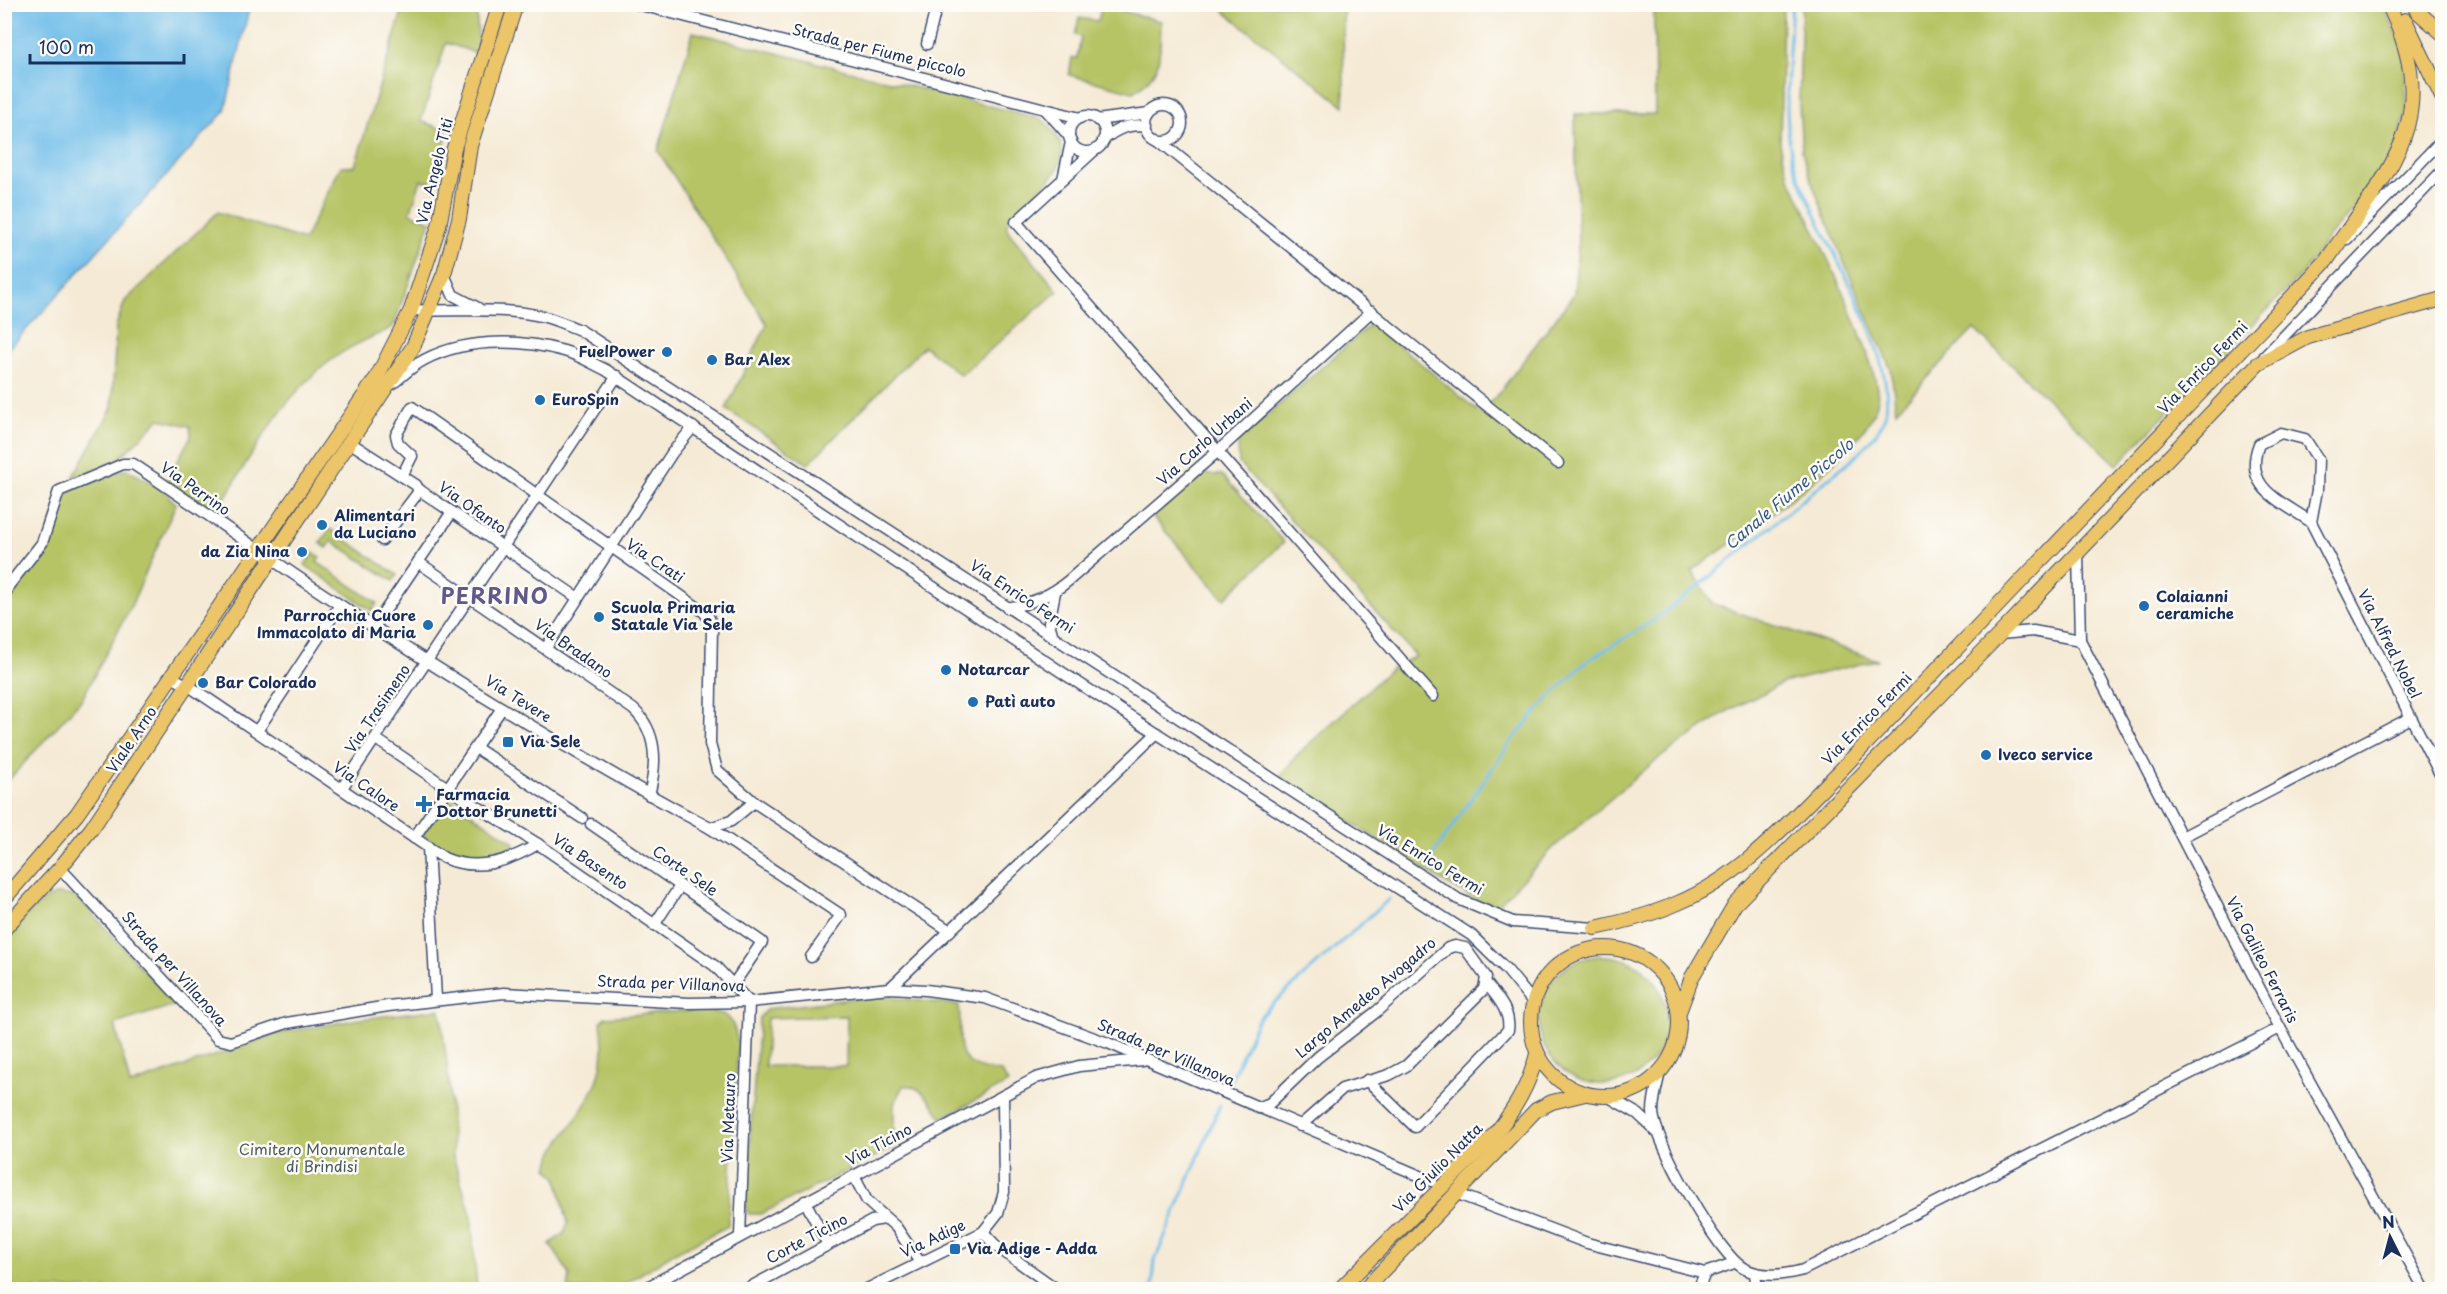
<svg xmlns="http://www.w3.org/2000/svg" width="2447" height="1294" viewBox="0 0 2447 1294" font-family="'Playpen Sans',sans-serif">
<style>
.green{fill:#b7c466;stroke:#697a62;stroke-width:1.5;fill-rule:evenodd}
.water{fill:#6fbde9;stroke:#4576a4;stroke-width:1.5}
.lines{fill:none;stroke-linecap:round;stroke-linejoin:round}
.stream{stroke:#6fbde9;stroke-width:3}
.minor-casing{stroke:#3c4b70;stroke-width:13}
.major-casing{stroke:#3c4b70;stroke-width:16}
.minor{stroke:#fff;stroke-width:10}
.major{stroke:#ecc569;stroke-width:14}
.poi-dot{fill:#1f6fb2;stroke:#fdfcf7;stroke-width:2}
.labels{text-anchor:middle;stroke-width:5;stroke-linejoin:round;paint-order:stroke}
.street-label{font-size:15px;fill:#1b2f5e;stroke:#fdfcf7}
.poi-label{font-size:15px;font-weight:bold;fill:#1b2f5e;stroke:#fdfcf7;text-anchor:start}
.park-label{font-size:15px;fill:#4a5c60;stroke:#fdfcf7}
.water-label{font-size:16px;font-style:italic;fill:#345a88;stroke:#fdfcf7}
.district-label{font-size:21px;font-weight:bold;letter-spacing:1.5px;fill:#60598c;stroke:#fdfcf7}
</style>
<rect width="100%" height="100%" fill="#fdfcf7"/>
<filter id="ink" filterUnits="userSpaceOnUse"><feTurbulence type="fractalNoise" baseFrequency=".0167" numOctaves="2"/><feDisplacementMap in="SourceGraphic" scale="12" xChannelSelector="R" yChannelSelector="G"/><feConvolveMatrix kernelMatrix="1 2 1 2 8 2 1 2 1" color-interpolation-filters="sRGB"/></filter>
<filter id="wash" filterUnits="userSpaceOnUse"><feTurbulence type="fractalNoise" baseFrequency=".008" numOctaves="4" result="noise"/><feDisplacementMap in="SourceGraphic" scale="24" xChannelSelector="R" yChannelSelector="G"/><feGaussianBlur stdDeviation="1.35" result="paint"/><feColorMatrix in="noise" values="0 0 0 0 0 0 0 0 0 0 0 0 0 0 0 0 0 1.4 0 .05"/><feComposite in="paint" operator="in"/></filter>
<g filter="url(#wash)">
<rect width="100%" height="100%" fill="#f5ead5"/>
<!-- green -->
<g class="green">
<path d="M404 5H476L479 54 446 43 421 121 448 131 434 184 421 180 410 213 431 221 393 327C376 336 356 343 340 354 283 392 250 457 216 513L166 482 191 436 190 426 159 419 114 464 73 478 112 408 116 326 125 301 218 212 304 240 341 166H355Z"/>
<path d="M1216 5H1343L1344 106Z"/>
<path d="M1654 5H1783L1780 144 1788 175C1806 214 1886 371 1877 404 1862 459 1739 536 1692 571L1713 604 1877 660 1783 683 1724 713 1654 762 1554 847 1497 906 1479 902 1442 881 1280 777 1297 755 1392 668 1416 656 1239 463 1238 441 1372 323 1480 413 1499 393 1574 294 1578 246 1575 114H1655Z"/>
<path d="M1802 5H2383L2404 49 2407 109 2398 144 2368 194 2332 233 2303 273 2117 465 1974 329 1896 411 1891 370 1840 253 1812 183 1802 151 1799 104Z"/>
<path d="M1102 6 1161 21C1159 55 1165 72 1133 92L1069 75 1072 58H1077L1081 37 1075 35 1079 18 1098 21Z"/>
<path d="M693 32 1042 119C1096 167 1026 190 1006 226L1011 235 1058 291 961 375 924 346 808 464 726 409 767 324 658 151Z"/>
<path d="M126 469 161 488 176 504 131 606 82 699 5 784V609L27 572 45 552 48 532 61 499 75 488Z"/>
<path d="M1201 474 1222 475 1284 542 1224 599 1152 516Z"/>
<path d="M330 529 397 575 393 581 332 541 327 548 320 543Z"/>
<path d="M313 552 320 557 317 562 377 603 372 611 305 565Z"/>
<path d="M447 797 513 842 514 846C508 852 500 854 492 855 462 861 446 852 422 834Z"/>
<path d="M58 894 72 896 83 903 175 1005 115 1024 130 1085 280 1033 360 1019 440 1009 449 1080 453 1156 471 1214 477 1289H5V941C21 922 34 902 58 894Z"/>
<circle cx="1603" cy="1020" r="64"/>
<path d="M877 996 959 1005C963 1045 949 1067 1001 1072L1008 1083 942 1118C933 1105 921 1083 903 1086L894 1104V1147L761 1214H749L745 1206 759 1018 766 1010 773 1008ZM847 1016 846 1066H765L767 1018Z"/>
<path d="M696 1010C726 1013 732 1011 738 1043L728 1226 672 1254 617 1289H568L570 1275 550 1244 564 1233 568 1223 557 1178 548 1168C552 1151 560 1141 570 1127 597 1089 608 1069 601 1022L605 1017Z"/>
</g>
<!-- water -->
<path class="water" d="M5 4 250 5 225 111 5 353Z"/>
<g class="lines">
<!-- stream -->
<g class="stream">
<path d="M1428 862 1512 740 1544 703 1587 661 1651 622 1695 589 1857 455C1868 442 1884 429 1886 410 1895 346 1815 229 1794 164 1781 121 1790 50 1792 4"/>
<path d="M1229 1084 1257 1021 1266 1010 1389 899"/>
<path d="M1152 1290 1155 1260 1220 1105"/>
</g>
</g>
</g>
<g filter="url(#ink)">
<g class="lines">
<defs>
<g id="minor">
<path d="M637 4 1080 118"/>
<path d="M927 44 937 4"/>
<circle cx="1164" cy="123" r="18"/>
<path d="M1045 109 1069 136"/>
<circle cx="1087" cy="134" r="18"/>
<path d="M1097 120 1149 113"/>
<path d="M1157 139 1558 463"/>
<path d="M1103 140C1119 127 1127 125 1147 125"/>
<path d="M1096 149 1016 222 1433 696"/>
<path d="M1063 179 1071 142"/>
<path d="M2347 239 2442 140"/>
<path d="M444 274 453 295 478 308"/>
<path d="M411 310C456 312 501 306 545 317 557 320 569 326 580 330L1458 899 1513 922 1595 928"/>
<path d="M2264 357 2442 171"/>
<path d="M392 384C400 378 408 370 417 364 459 338 518 338 564 351 579 355 593 364 606 370L1066 675 1471 935 1507 970 1533 1002"/>
<path d="M349 442 416 485 418 489 578 598"/>
<path d="M402 476 412 456 398 443 396 435 412 407 704 612 709 618 712 627 710 744 717 770 754 802 950 931"/>
<path d="M2311 522 2317 490 2318 459 2305 439 2281 433 2259 444C2242 488 2280 500 2311 522L2442 778"/>
<path d="M382 540 420 490"/>
<path d="M2078 552 2080 640 2280 1028 2425 1290"/>
<path d="M418 562 633 709C658 732 657 764 649 795"/>
<path d="M4 596 9 585 42 543 59 491 123 464H133C203 510 270 560 340 605 460 684 584 760 710 828L731 821 754 802"/>
<path d="M1007 608C1030 604 1050 596 1068 581L1217 452 1372 311"/>
<path d="M374 627 452 512"/>
<path d="M2000 634 2033 631 2080 640"/>
<path d="M1053 637 1049 623 1055 592"/>
<path d="M546 648 672 453 693 427"/>
<path d="M171 677 189 686 444 858C477 872 508 862 538 844"/>
<path d="M257 731 340 605"/>
<path d="M376 739 449 789 538 844 715 966 749 1002"/>
<path d="M476 748 582 818"/>
<path d="M342 788 617 376"/>
<path d="M591 824 762 942 733 985"/>
<path d="M710 828 841 915 811 957"/>
<path d="M2182 837 2410 718"/>
<path d="M414 838 502 708"/>
<path d="M428 847 436 999"/>
<path d="M60 868 218 1039 231 1042 287 1023 388 1006 504 993 689 1003 749 1002 890 988 926 990 985 998 1108 1043 1432 1181"/>
<path d="M654 925 680 886"/>
<path d="M890 988 1157 733"/>
<path d="M1660 1072C1657 1085 1653 1099 1653 1112 1654 1141 1719 1257 1745 1269 1764 1278 1784 1275 1803 1270L2280 1028"/>
<path d="M1367 1080 1415 1127 1508 1030C1511 1012 1497 997 1486 983"/>
<path d="M1607 1096 1638 1114 1657 1132"/>
<path d="M1258 1108 1270 1103 1318 1057 1376 1012 1448 948 1455 946 1465 948 1486 977 1484 989 1406 1066 1389 1075 1342 1089 1300 1126"/>
<path d="M854 1176 867 1201 896 1227 919 1261"/>
<path d="M1463 1196 1587 1243 1705 1273"/>
<path d="M805 1201 828 1245"/>
<path d="M983 1232 996 1246 1058 1290"/>
<path d="M740 1236 749 1002"/>
<path d="M1755 1273 1757 1290"/>
<path d="M642 1290 1036 1078 1079 1066 1142 1060"/>
<path d="M745 1290 872 1221 885 1219"/>
<path d="M865 1290 983 1232 998 1213 1004 1192 1003 1096"/>
<path d="M1698 1290 1705 1273 1734 1263"/>
</g>
<g id="major">
<path d="M2413 4 2418 12 2442 33"/>
<path d="M2405 20 2442 97"/>
<path d="M4 899 77 814 377 377 411 310 439 226 454 148 500 4"/>
<path d="M1595 928C1623 922 1651 915 1678 903 1742 876 1789 822 1837 774L2326 261C2389 169 2445 121 2388 4"/>
<path d="M4 929 60 868 92 828 413 347 444 274 459 219 470 146 516 4"/>
<circle cx="1605" cy="1022" r="74"/>
<path d="M1679 1012 1692 977 1735 904 2000 634 2258 364 2308 337 2442 299"/>
<path d="M1339 1290 1495 1134C1515 1109 1529 1085 1537 1054"/>
<path d="M1364 1290 1536 1110 1552 1102 1585 1094"/>
</g>
</defs>
<!-- minor casing -->
<use href="#minor" class="minor-casing"/>
<!-- major casing -->
<use href="#major" class="major-casing"/>
<!-- minor -->
<use href="#minor" class="minor"/>
<!-- major -->
<use href="#major" class="major"/>
</g>
</g>
<!-- markers -->
<g class="poi-dot">
<circle cx="667" cy="352" r="6"/>
<circle cx="712" cy="360" r="6"/>
<circle cx="540" cy="400" r="6"/>
<circle cx="322" cy="525" r="6"/>
<circle cx="302" cy="552" r="6"/>
<circle cx="2144" cy="606" r="6"/>
<circle cx="599" cy="617" r="6"/>
<circle cx="428" cy="625" r="6"/>
<circle cx="946" cy="670" r="6"/>
<circle cx="203" cy="683" r="6"/>
<circle cx="973" cy="702" r="6"/>
<rect x="502" y="736" width="12" height="12" rx="3"/>
<circle cx="1986" cy="755" r="6"/>
<path d="M421 795h6v6h6v6h-6v6h-6v-6h-6v-6h6z"/>
<rect x="949" y="1243" width="12" height="12" rx="3"/>
</g>
<g class="labels">
<!-- street labels -->
<g class="street-label">
<text transform="translate(879 51) rotate(14)" y="5">Strada per Fiume piccolo</text>
<text transform="translate(435 171) rotate(-76)" y="5">Via Angelo Titi</text>
<text transform="translate(2203 368) rotate(-46)" y="5">Via Enrico Fermi</text>
<text transform="translate(1205 442) rotate(-42)" y="5">Via Carlo Urbani</text>
<text transform="translate(195 489) rotate(35)" y="5">Via Perrino</text>
<text transform="translate(472 508) rotate(35)" y="5">Via Ofanto</text>
<text transform="translate(655 561) rotate(34)" y="5">Via Crati</text>
<text transform="translate(1022 597) rotate(33)" y="5">Via Enrico Fermi</text>
<text transform="translate(2389 644) rotate(63)" y="5">Via Alfred Nobel</text>
<text transform="translate(573 649) rotate(35)" y="5">Via Bradano</text>
<text transform="translate(518 699) rotate(32)" y="5">Via Tevere</text>
<text transform="translate(378 709) rotate(-56)" y="5">Via Trasimeno</text>
<text transform="translate(1867 719) rotate(-46)" y="5">Via Enrico Fermi</text>
<text transform="translate(132 740) rotate(-56)" y="5">Viale Arno</text>
<text transform="translate(366 787) rotate(34)" y="5">Via Calore</text>
<text transform="translate(1430 860) rotate(31)" y="5">Via Enrico Fermi</text>
<text transform="translate(590 862) rotate(34)" y="5">Via Basento</text>
<text transform="translate(685 871) rotate(35)" y="5">Corte Sele</text>
<text transform="translate(2262 960) rotate(63)" y="5">Via Galileo Ferraris</text>
<text transform="translate(174 969) rotate(48)" y="5">Strada per Villanova</text>
<text transform="translate(671 984) rotate(2)" y="5">Strada per Villanova</text>
<text transform="translate(1366 998) rotate(-40)" y="5">Largo Amedeo Avogadro</text>
<text transform="translate(1166 1053) rotate(23)" y="5">Strada per Villanova</text>
<text transform="translate(729 1118) rotate(-88)" y="5">Via Metauro</text>
<text transform="translate(879 1145) rotate(-28)" y="5">Via Ticino</text>
<text transform="translate(1438 1168) rotate(-45)" y="5">Via Giulio Natta</text>
<text transform="translate(807 1239) rotate(-28)" y="5">Corte Ticino</text>
<text transform="translate(933 1239) rotate(-25)" y="5">Via Adige</text>
</g>
<!-- poi labels -->
<g class="poi-label">
<text x="655" y="357" text-anchor="end">FuelPower</text>
<text x="724" y="365">Bar Alex</text>
<text x="552" y="405">EuroSpin</text>
<text x="334" y="521">Alimentari<tspan x="334" dy="17">da Luciano</tspan></text>
<text x="290" y="557" text-anchor="end">da Zia Nina</text>
<text x="2156" y="602">Colaianni<tspan x="2156" dy="17">ceramiche</tspan></text>
<text x="611" y="613">Scuola Primaria<tspan x="611" dy="17">Statale Via Sele</tspan></text>
<text x="416" y="621" text-anchor="end">Parrocchia Cuore<tspan x="416" dy="17">Immacolato di Maria</tspan></text>
<text x="958" y="675">Notarcar</text>
<text x="215" y="688">Bar Colorado</text>
<text x="985" y="707">Patì auto</text>
<text x="520" y="747">Via Sele</text>
<text x="1998" y="760">Iveco service</text>
<text x="436" y="800">Farmacia<tspan x="436" dy="17">Dottor Brunetti</tspan></text>
<text x="967" y="1254">Via Adige - Adda</text>
</g>
<!-- park labels -->
<g class="park-label">
<text x="322" y="1155">Cimitero Monumentale<tspan x="322" dy="17">di Brindisi</tspan></text>
</g>
<!-- water labels -->
<g class="water-label">
<text transform="translate(1789 494) rotate(-40)" y="6">Canale Fiume Piccolo</text>
</g>
<!-- district labels -->
<g class="district-label">
<text x="495" y="604">PERRINO</text>
</g>
</g>
<!-- margin -->
<rect width="2447" height="1294" fill="none" stroke="#fdfcf7" stroke-width="24"/>
<!-- north arrow -->
<g transform="translate(2390 1237) rotate(354)" stroke="#fdfcf7" stroke-width="4.5" paint-order="stroke">
<path d="M0-4.5L10 22L0 15L-10 22Z" fill="#1b2f5e"/>
<text y="-9" font-size="16" font-weight="bold" text-anchor="middle" fill="#1b2f5e">N</text>
</g>
<!-- scale -->
<path d="M30 54v9h154v-9" fill="none" stroke="#1b2f5e" stroke-width="3"/>
<text x="39" y="54" font-size="18" fill="#1b2f5e" stroke="#fdfcf7" stroke-width="4.5" paint-order="stroke">100 m</text>
</svg>
